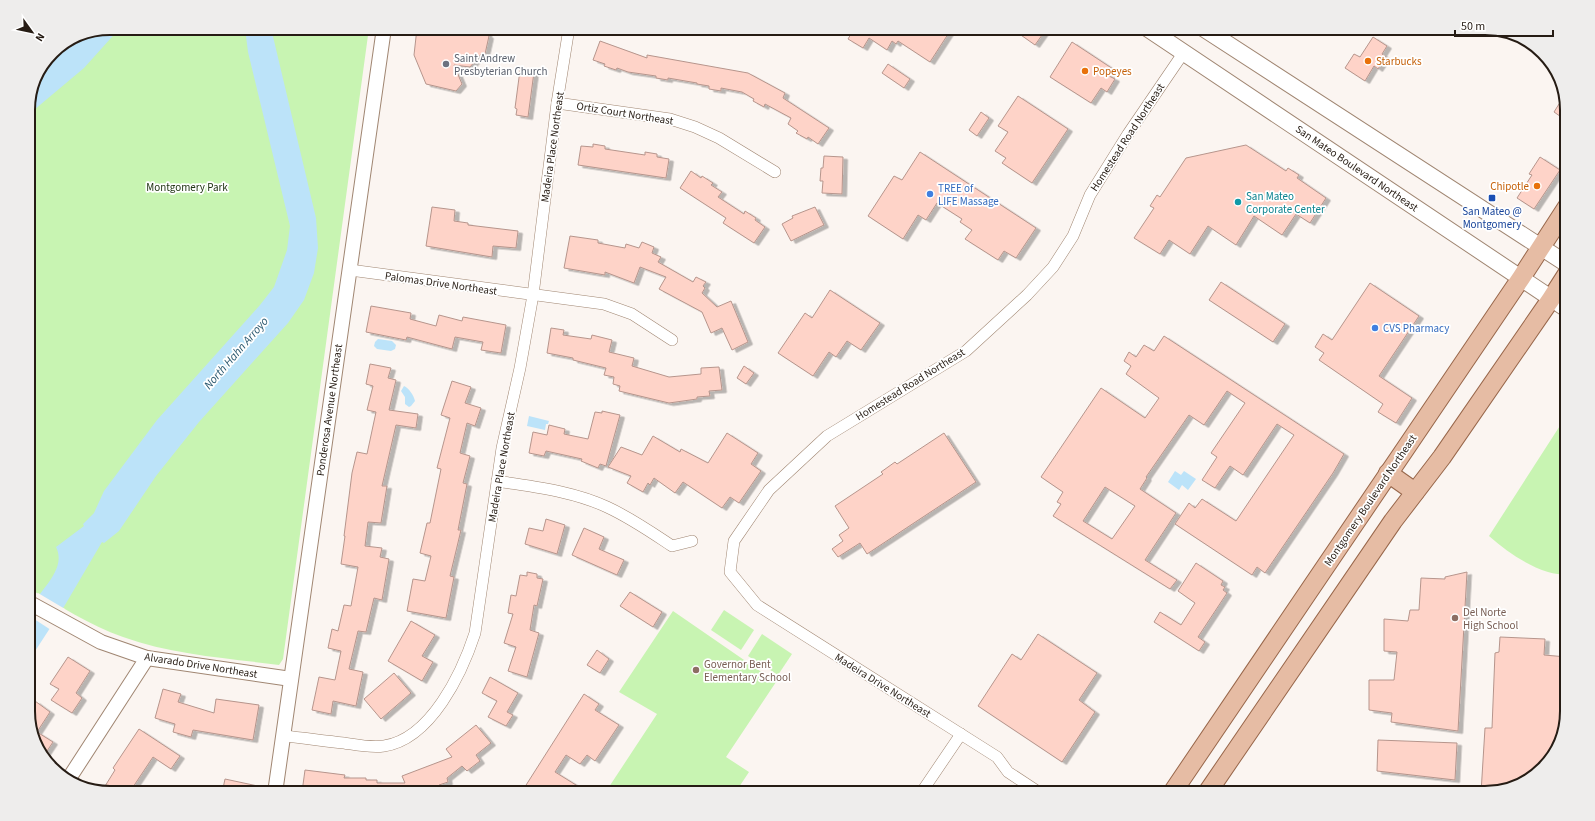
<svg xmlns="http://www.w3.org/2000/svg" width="1595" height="821" viewBox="0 0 1595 821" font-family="'Source Sans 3',sans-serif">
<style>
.green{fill:#c8f4b2}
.water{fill:#bce3f9}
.pier{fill:#fbf5f1}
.building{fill:#fed3c8;stroke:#b6958c;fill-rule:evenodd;filter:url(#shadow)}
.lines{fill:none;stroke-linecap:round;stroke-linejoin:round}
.minor-casing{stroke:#a08672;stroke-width:12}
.tertiary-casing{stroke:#a08672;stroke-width:16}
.secondary-casing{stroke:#a08672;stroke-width:18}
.primary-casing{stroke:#98674b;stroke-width:20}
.minor{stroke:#fff;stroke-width:11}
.tertiary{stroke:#fff;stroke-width:14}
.secondary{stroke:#fff;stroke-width:16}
.primary{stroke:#e6bca4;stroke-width:18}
.food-dot{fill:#e8710a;stroke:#fff;stroke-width:1.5}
.worship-dot{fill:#6b7280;stroke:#fff;stroke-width:1.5}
.shop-dot{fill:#3f7fe0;stroke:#fff;stroke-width:1.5}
.transit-dot{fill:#1a4fb4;stroke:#fff;stroke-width:1.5}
.culture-dot{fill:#0f9aa8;stroke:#fff;stroke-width:1.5}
.education-dot{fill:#8d6e63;stroke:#fff;stroke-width:1.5}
.labels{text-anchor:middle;stroke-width:3.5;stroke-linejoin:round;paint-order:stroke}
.worship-label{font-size:11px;fill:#5b616d;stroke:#fff;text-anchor:start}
.food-label{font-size:11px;fill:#c56008;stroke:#fff;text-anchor:start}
.street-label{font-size:11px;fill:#261c14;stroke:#fff}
.park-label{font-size:11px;fill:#203513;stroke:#fff}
.shop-label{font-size:11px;fill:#366cbe;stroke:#fff;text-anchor:start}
.culture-label{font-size:11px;fill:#0d838f;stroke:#fff;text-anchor:start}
.transit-label{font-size:11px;fill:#164399;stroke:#fff}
.education-label{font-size:11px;fill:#785e54;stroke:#fff;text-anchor:start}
.water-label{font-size:12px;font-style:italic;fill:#2b5970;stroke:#fff}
.rim{fill:none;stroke:#261c14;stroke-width:2}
</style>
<defs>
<filter id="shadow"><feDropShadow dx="4.5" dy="2.5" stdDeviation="0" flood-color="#0004"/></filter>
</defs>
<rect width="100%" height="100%" fill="#fbf5f1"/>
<!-- green -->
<g class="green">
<path d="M110 28H369L283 659 279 665C227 658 173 655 123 637 89 625 59 605 28 588V105L34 78 52 52 79 34Z"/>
<path d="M1563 421H1567V575C1561 574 1554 574 1548 572 1526 565 1506 551 1489 536Z"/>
<path d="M724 610 754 630 741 650 711 630Z"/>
<path d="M673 611 776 682 726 757 749 772 735 793H605L657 714 619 692Z"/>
<path d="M762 634 792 654 778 675 748 656Z"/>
</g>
<!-- water -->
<g class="water">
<path d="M110 28H120L84 68 28 115V105L34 78 52 52 79 34Z"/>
<path d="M245 28H271L316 218 318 248 314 273 304 300 288 323 199 422 156 476 119 531 104 543 102 542 65 605 28 662C28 652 26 619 29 612 36 592 68 571 56 547L84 526 83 524 94 513 104 491 157 420 260 305 274 287 287 250 290 226 248 52Z"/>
<path d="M378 339 392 341 396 345 395 349 391 351 377 349 374 346 375 342Z"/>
<path d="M404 386C409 388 414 396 415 401L411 406 409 407 405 404V397L401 391Z"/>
<path d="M529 416 549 421 548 424H546L545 430 527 426Z"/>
<path d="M1175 471 1181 475 1184 471 1196 479 1188 490 1182 485 1179 490 1168 482Z"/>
</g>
<!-- pier -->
<path class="pier" d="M38 593 65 609 51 630 28 615V609Z"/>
<!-- building -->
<g class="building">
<path d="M417 28H488L487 35 489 36 485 54 482 53 470 67 454 65 462 84 456 91 426 84 414 55Z"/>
<path d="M853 28H952L930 62 898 41 896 44 892 41 887 50 869 38 863 48 848 39 854 29Z"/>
<path d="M1011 28H1047L1035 45Z"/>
<path d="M1373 37 1387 46 1382 54 1386 57 1378 69 1374 66 1365 81 1345 68 1354 54 1360 57Z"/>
<path d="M600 41 647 58V55L748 73 785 93 783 98 829 128 818 144 808 137 807 139 796 133 798 131 788 124 791 118 765 104 764 107 753 101 754 99 742 92 721 88V91L709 89V86L697 84V83L668 78V80L656 78V76L628 72 617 68 616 70 604 66 605 64 593 60Z"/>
<path d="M1072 42 1113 69 1109 76 1115 79 1107 92 1101 88 1091 103 1050 77Z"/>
<path d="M888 64 910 79 904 88 882 73Z"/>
<path d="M520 70 534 72 528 117 516 115 517 109 515 108Z"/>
<path d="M1018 96 1068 129 1032 183 1002 163 1006 158 995 151 1008 132 998 126Z"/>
<path d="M1564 96 1567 105V121L1554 112Z"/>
<path d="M981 112 989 118 977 136 969 130Z"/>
<path d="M593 144 605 146V149L645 155V152L657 154V157L669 159 666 178 578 165 581 146 593 147Z"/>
<path d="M1246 145 1286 171 1288 168 1299 175 1297 178 1326 198 1310 223 1296 214 1282 235 1254 216 1236 245 1208 226 1190 254 1169 240 1160 254 1134 238 1154 208 1150 206 1157 195 1160 197 1186 158Z"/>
<path d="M920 152 1036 228 1016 258 1004 251 998 260 965 239 972 230 960 222 962 219 937 203 926 220 918 215 903 239 868 216 894 176 902 180Z"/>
<path d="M824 156 843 157 842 194 822 193 823 181H820L821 168H823Z"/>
<path d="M1540 157 1560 170 1534 209 1517 198 1532 175 1529 174Z"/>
<path d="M691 171 701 178 702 176 713 183 711 185 722 192 718 197 744 214 745 211 756 218 755 220 765 227 754 243 723 223 726 218 680 188Z"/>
<path d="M432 207 455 210 454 221 468 223V225L518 231 516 248 493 246 492 257 426 246Z"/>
<path d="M815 207 824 225 791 241 782 224 793 218 792 216Z"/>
<path d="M570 236 598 240V243L625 248 626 244 639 248 642 242 654 247 652 253 661 257 658 262 693 282 696 277 706 282 703 286 705 288 702 293 717 307 731 301 748 342 732 350 722 328 711 333 702 312 659 289 666 277 640 267 634 283 605 272V275L564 268Z"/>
<path d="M1221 282 1285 324 1273 342 1209 300Z"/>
<path d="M1370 283 1419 316 1379 376 1412 398 1396 423 1378 412 1383 404 1319 360 1324 353 1315 347 1323 334 1332 340Z"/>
<path d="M830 290 880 323 861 350 847 341 836 357 829 352 813 376 778 353 805 313 812 318Z"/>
<path d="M371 306 411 313 410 319 436 326 439 315 462 321 463 317 506 325 501 353 481 350 483 342 455 337 452 349 407 337 406 340 366 332Z"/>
<path d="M551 328 564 330 563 335 591 339 592 335 612 340 609 352 634 358 632 366 669 377 701 374V368L719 367 722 390 709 391 710 396 697 397V399L669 403 619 391 620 386 613 384 614 377 604 375 606 368 573 360V358L547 353Z"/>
<path d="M1164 336 1344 454 1333 473 1265 573 1257 567 1252 575 1175 524 1189 503 1195 508 1202 499 1236 521 1294 435 1277 424 1243 475 1230 466 1215 488 1202 480 1217 457 1211 453 1245 403 1227 391 1204 425 1189 415 1146 477 1147 478 1140 489 1176 513 1145 560 1177 580 1170 589 1053 516 1061 504 1057 502 1063 492 1041 477 1101 388 1145 418 1159 398 1126 374 1131 366 1124 361 1129 352 1136 357 1144 345 1154 351ZM1105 487 1135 506 1112 539 1083 521Z"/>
<path d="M370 364 391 368 388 378 396 380 389 410 418 414 416 428 396 425 382 486H387L381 523 368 522 365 546 382 548 380 557 389 559 382 600 374 598 366 632 358 631 349 669 363 672 356 706 333 701 331 714 312 710 319 677 335 680 341 651 328 648 332 629 338 631 344 605 351 606 358 567 341 564 345 536H344L352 473 357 452 367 454 376 412 367 410 373 386 366 384Z"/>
<path d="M744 366 754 373 746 384 737 378Z"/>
<path d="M452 381 471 387 465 403 481 408 475 426 467 423 460 453 470 456 463 483 467 484 458 530H461L450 576 454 577 446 618 407 611 413 579 425 581 431 556 420 553 427 523H430L441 469 437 468 450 418 441 415Z"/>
<path d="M602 411 620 415 606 466 600 464 598 468 581 461 582 459 546 451 544 456 529 453 533 432 547 435 549 425 565 429 564 434 588 439 595 412 602 413Z"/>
<path d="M727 433 758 453 751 464 761 471 739 503 730 497 722 508 683 482 675 493 654 478 650 485 648 483 643 492 627 483 631 476 608 467 621 447 642 455 653 436 680 452 681 449 708 463Z"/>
<path d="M944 433 976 482 867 554 860 543 838 557 832 549 843 541 839 535 849 528 835 506 883 474 881 472 895 462 897 464Z"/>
<path d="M546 519 565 525 557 554 525 544 529 528 543 531Z"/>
<path d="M584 528 604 537 599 549 624 560 617 575 572 555Z"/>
<path d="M1196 563 1223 581 1221 585 1225 587 1223 590 1227 593 1198 637 1205 642 1199 651 1154 622 1160 612 1181 625 1195 603 1178 591Z"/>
<path d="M527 572 537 574V578L543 579 537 606 534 605 530 630 539 633 527 677 508 671 516 647 504 643 513 614 508 613 511 595 516 596 520 575 527 576Z"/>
<path d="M1467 572 1458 731 1391 722 1392 713 1369 710V680H1394L1397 652 1384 651V619L1408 621 1410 610H1419L1421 578 1445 579V577Z"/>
<path d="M630 592 662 612 653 627 620 606Z"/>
<path d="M411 621 435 635 422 656 433 662 422 681 388 661Z"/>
<path d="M1038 634 1097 673 1079 700 1095 712 1062 762 978 706 1012 654 1021 660Z"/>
<path d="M1500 637 1545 639 1544 655 1567 657V711L1558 747 1530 779 1485 793H1481L1485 728H1492L1495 653 1499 652Z"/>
<path d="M597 650 609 659 600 673 587 665Z"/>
<path d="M68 657 90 671 76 693 82 698 72 713 51 700 59 689 50 684Z"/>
<path d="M394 673 411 693 381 719 364 699Z"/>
<path d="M490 677 518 693 507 712 513 715 506 726 488 717 497 701 482 693Z"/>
<path d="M163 689 181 694 178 702 214 713 216 699 259 705 253 740 193 730 191 737 173 732 175 724 155 718Z"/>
<path d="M584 694 599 704 595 710 619 725 595 761 587 755 580 764 566 755 555 772 589 793H521Z"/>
<path d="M35 701 50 712 37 732 53 742 43 757 28 716V711Z"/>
<path d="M476 725 491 743 476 755 480 761 467 771 462 766 447 778 448 782 439 785 442 793 302 792 305 770 345 775 344 778H366V780H377V783H405L402 776 452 757 446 749Z"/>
<path d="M139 729 180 756 171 769 153 757 129 793H110L102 791 115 770 113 768Z"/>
<path d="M1378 740 1457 743 1455 780 1377 771Z"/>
<path d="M225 779 267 788V793H222Z"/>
</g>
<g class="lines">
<defs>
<g id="minor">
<path d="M557 103 670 119 695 127 719 138 775 172"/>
<path d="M350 270 604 304 632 314 672 340"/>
<path d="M497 481C534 487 573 491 607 507 631 518 651 532 672 546L692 541"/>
<path d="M284 736C304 738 324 741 344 743 357 745 371 748 384 746 431 739 462 673 475 633L502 448 520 368 533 295 557 103 569 28"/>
<path d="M921 793 961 734"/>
<path d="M1040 793 1008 772 997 757 757 605 730 572 734 541 769 490 827 436 966 351 1027 295 1053 267 1073 236 1090 195 1128 134 1184 52"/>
</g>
<g id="tertiary">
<path d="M28 602 101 642 147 658 291 679"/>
<path d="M68 780 147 658"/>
<path d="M275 793 384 28"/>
</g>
<g id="secondary">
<path d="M1147 28 1567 309"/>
<path d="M1203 28 1567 264"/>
</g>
<g id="primary">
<path d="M1388 473 1415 492"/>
<path d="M1172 793 1521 278 1567 207"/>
<path d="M1207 793 1393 521 1442 457 1551 299 1567 274"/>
</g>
</defs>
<!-- minor casing -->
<use href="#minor" class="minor-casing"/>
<!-- tertiary casing -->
<use href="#tertiary" class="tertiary-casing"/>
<!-- secondary casing -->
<use href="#secondary" class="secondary-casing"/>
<!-- primary casing -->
<use href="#primary" class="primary-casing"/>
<!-- minor -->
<use href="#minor" class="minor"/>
<!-- tertiary -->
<use href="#tertiary" class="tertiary"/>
<!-- secondary -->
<use href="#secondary" class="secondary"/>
<!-- primary -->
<use href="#primary" class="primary"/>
</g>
<!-- markers -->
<g class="food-dot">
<circle cx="1368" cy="61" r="4"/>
<circle cx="1085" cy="71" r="4"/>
<circle cx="1537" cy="186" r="4"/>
</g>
<circle class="worship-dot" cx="446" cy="64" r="4"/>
<g class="shop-dot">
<circle cx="930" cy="194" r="4"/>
<circle cx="1375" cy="328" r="4"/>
</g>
<rect class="transit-dot" x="1488" y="194" width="8" height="8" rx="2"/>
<circle class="culture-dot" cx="1238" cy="202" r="4"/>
<g class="education-dot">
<circle cx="1455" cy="618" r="4"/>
<circle cx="696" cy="670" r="4"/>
</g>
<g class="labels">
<!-- worship labels -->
<g class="worship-label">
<text x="454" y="62">Saint Andrew<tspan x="454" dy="13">Presbyterian Church</tspan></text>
</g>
<!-- food labels -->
<g class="food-label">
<text x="1376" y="65">Starbucks</text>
<text x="1093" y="75">Popeyes</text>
<text x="1529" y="190" text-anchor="end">Chipotle</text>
</g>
<!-- street labels -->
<g class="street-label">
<text transform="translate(625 113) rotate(9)" y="4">Ortiz Court Northeast</text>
<text transform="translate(1127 137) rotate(-57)" y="4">Homestead Road Northeast</text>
<text transform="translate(552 147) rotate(-82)" y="4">Madeira Place Northeast</text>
<text transform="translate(1357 168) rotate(34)" y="4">San Mateo Boulevard Northeast</text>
<text transform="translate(441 283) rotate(8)" y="4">Palomas Drive Northeast</text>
<text transform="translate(910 384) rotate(-32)" y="4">Homestead Road Northeast</text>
<text transform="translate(329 410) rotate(-82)" y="4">Ponderosa Avenue Northeast</text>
<text transform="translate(501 467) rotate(-80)" y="4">Madeira Place Northeast</text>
<text transform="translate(1370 500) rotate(-56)" y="4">Montgomery Boulevard Northeast</text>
<text transform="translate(201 665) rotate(9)" y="4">Alvarado Drive Northeast</text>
<text transform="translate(883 685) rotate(32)" y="4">Madeira Drive Northeast</text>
</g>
<!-- park labels -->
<g class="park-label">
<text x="187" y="191">Montgomery Park</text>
</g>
<!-- shop labels -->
<g class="shop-label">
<text x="938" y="192">TREE of<tspan x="938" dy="13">LIFE Massage</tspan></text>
<text x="1383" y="332">CVS Pharmacy</text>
</g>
<!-- culture labels -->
<g class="culture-label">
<text x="1246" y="200">San Mateo<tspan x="1246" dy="13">Corporate Center</tspan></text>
</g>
<!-- transit labels -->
<g class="transit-label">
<text x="1492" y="215">San Mateo @<tspan x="1492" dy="13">Montgomery</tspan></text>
</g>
<!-- education labels -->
<g class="education-label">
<text x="1463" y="616">Del Norte<tspan x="1463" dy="13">High School</tspan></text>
<text x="704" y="668">Governor Bent<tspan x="704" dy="13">Elementary School</tspan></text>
</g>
<!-- water labels -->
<g class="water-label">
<text transform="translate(236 353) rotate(-49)" y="4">North Hahn Arroyo</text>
</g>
</g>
<!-- crop -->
<path d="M0 0H1595V821H0ZM110 35H1485A75 75 0 0 1 1560 110V711A75 75 0 0 1 1485 786H110A75 75 0 0 1 35 711V110A75 75 0 0 1 110 35Z" fill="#eeedec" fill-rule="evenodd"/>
<path class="rim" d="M110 35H1485A75 75 0 0 1 1560 110V711A75 75 0 0 1 1485 786H110A75 75 0 0 1 35 711V110A75 75 0 0 1 110 35Z"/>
<!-- north arrow -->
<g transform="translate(32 32) rotate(123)" stroke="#ffffff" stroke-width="3" paint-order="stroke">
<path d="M0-3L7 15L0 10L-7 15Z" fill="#261c14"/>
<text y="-6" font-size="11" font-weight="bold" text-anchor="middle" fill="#261c14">N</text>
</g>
<!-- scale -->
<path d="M1455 30v6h98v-6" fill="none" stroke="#261c14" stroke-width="2"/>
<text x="1461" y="30" font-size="12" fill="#261c14" stroke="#ffffff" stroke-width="3" paint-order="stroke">50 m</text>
</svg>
